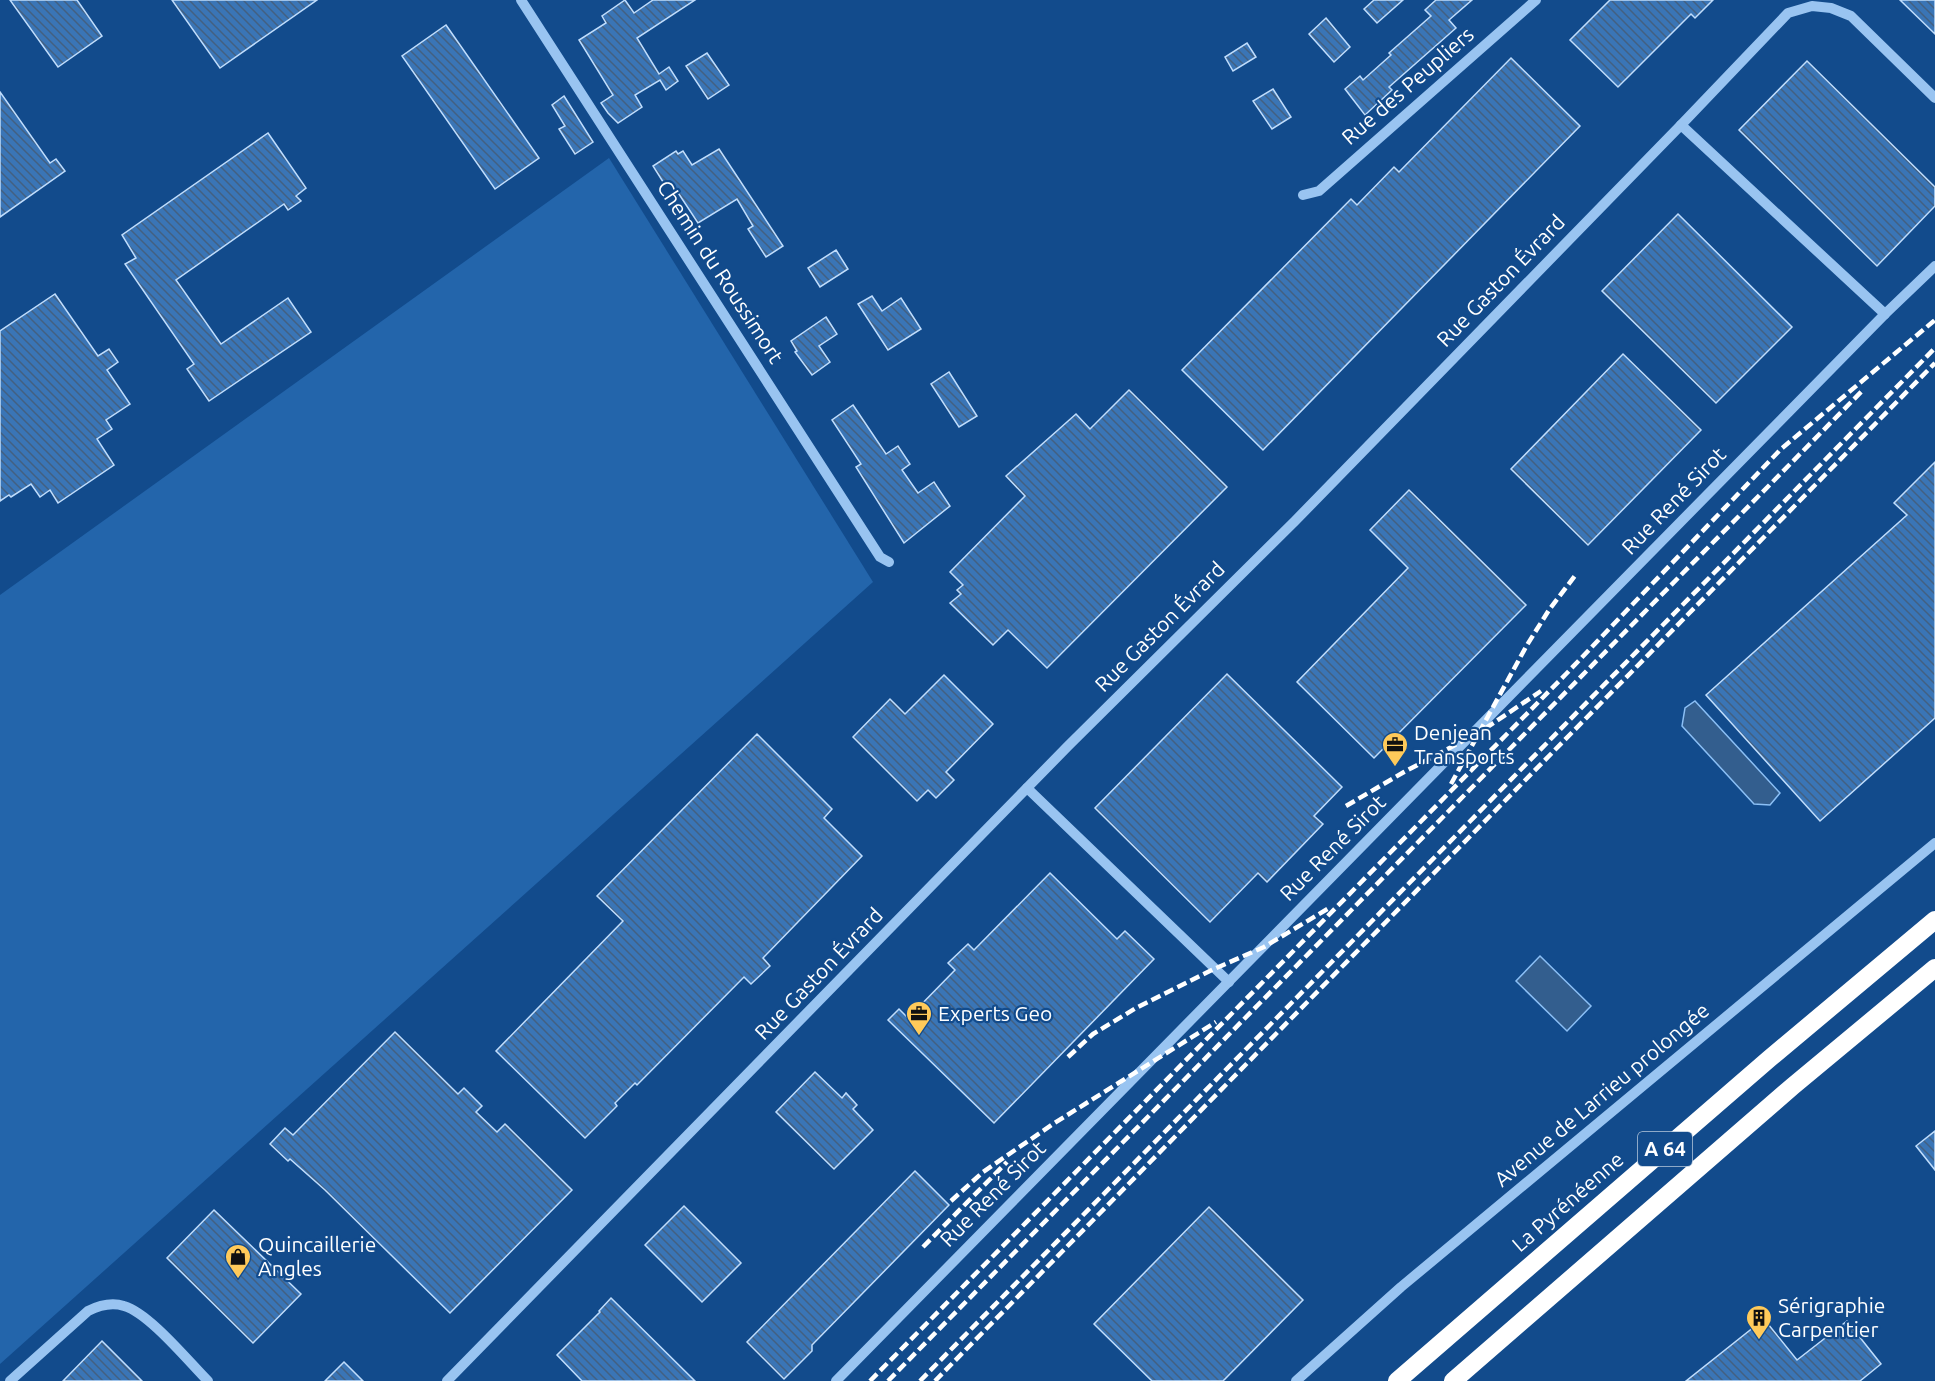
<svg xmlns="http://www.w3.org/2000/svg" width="1935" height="1381" viewBox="0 0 1935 1381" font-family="Ubuntu,sans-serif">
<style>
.green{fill:#2365ab}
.water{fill:#335e8e;stroke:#8bbff5;stroke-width:1.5}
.building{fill:url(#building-back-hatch);stroke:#c0ddfc;stroke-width:1.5}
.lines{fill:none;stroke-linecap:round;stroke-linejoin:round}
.minor{stroke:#99c4f1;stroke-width:10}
.highway{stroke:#fff;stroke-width:18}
.rail{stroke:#fff;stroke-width:4.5;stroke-dasharray:10 4.5;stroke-linecap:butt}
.labels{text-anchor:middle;stroke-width:4.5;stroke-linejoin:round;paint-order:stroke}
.shield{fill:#124b8c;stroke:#b8c9dc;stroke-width:1.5}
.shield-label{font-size:20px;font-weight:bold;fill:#fff}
.street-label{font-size:21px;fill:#fff;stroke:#124b8c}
.poi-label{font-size:21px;fill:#fff;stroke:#124b8c;text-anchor:start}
</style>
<defs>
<pattern id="building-back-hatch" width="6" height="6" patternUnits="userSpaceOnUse" patternTransform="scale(1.5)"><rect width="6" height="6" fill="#3a75b6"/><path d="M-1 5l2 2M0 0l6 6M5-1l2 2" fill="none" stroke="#436081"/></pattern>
</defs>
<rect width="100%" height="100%" fill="#124b8c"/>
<!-- green -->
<path class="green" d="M609 158 873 582 0 1364V595Z"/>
<!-- water -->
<g class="water">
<path d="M1695 701 1780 793 1770 805 1754 804 1682 726 1685 708Z"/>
<path d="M1540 956 1591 1006 1567 1031 1516 981Z"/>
</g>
<!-- building -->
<g class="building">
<path d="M10 0H77L102 36 58 67Z"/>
<path d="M172 0H317L220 68Z"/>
<path d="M625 0 634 13 653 0H695L637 38 659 74 669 67 678 81 666 90 660 80 635 95 642 107 618 123 608 113 601 103 613 95 579 40 606 23 602 16Z"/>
<path d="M1374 0H1403L1377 23 1364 9Z"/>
<path d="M1436 0H1472L1449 20 1456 28 1389 87 1392 90 1365 115 1345 89 1360 76 1363 80 1391 55 1389 53 1431 16 1425 10Z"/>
<path d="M1610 0H1713L1695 18 1691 14 1618 87 1570 40Z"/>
<path d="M1900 0H1935V34Z"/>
<path d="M1326 18 1350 47 1334 62 1309 34Z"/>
<path d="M446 25 539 158 495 189 402 56Z"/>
<path d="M1247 43 1256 57 1233 71 1225 57Z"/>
<path d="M707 53 729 85 708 99 686 66Z"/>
<path d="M1511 58 1580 126 1263 450 1182 370 1351 199 1357 205 1394 167 1399 172Z"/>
<path d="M1807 61 1935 187V206L1877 266 1739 130Z"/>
<path d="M1273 89 1291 117 1272 129 1253 101Z"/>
<path d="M0 92 50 163 56 159 65 171 0 217Z"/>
<path d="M564 96 593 142 575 154 559 129 565 126 552 105Z"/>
<path d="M268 133 306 188 296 196 301 201 288 210 284 204 176 280 221 344 288 298 311 332 209 401 187 369 194 364 125 264 136 258 122 235Z"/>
<path d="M719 149 783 246 766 257 748 229 753 226 737 199 698 223 671 182 665 185 653 166 676 151 678 154 683 151 692 165Z"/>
<path d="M1678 214 1792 327 1716 403 1602 291Z"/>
<path d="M836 250 848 269 820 287 808 268Z"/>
<path d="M55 294 98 356 109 349 118 362 107 370 130 404 106 420 112 429 97 439 114 465 58 503 50 490 40 497 31 484 11 497 9 495 0 501V331Z"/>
<path d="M872 296 882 311 901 298 921 329 888 350 858 304Z"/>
<path d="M826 317 837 334 819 346 830 362 812 375 795 352 797 351 791 341Z"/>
<path d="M1623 354 1701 430 1588 545 1511 469Z"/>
<path d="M949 372 977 416 959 427 931 384Z"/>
<path d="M1129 390 1227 487 1047 668 1008 630 993 645 950 603 961 594 957 590 963 585 950 572 1025 496 1006 476 1076 414 1090 429Z"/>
<path d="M853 405 886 454 898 446 910 464 902 470 918 493 934 482 950 506 904 543 856 467 861 464 832 420Z"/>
<path d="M1935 462V718L1820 821 1706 695 1907 515 1894 503Z"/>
<path d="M1409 490 1526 605 1374 758 1297 682 1408 568 1370 530Z"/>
<path d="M1227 674 1342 787 1314 816 1323 824 1267 882 1258 873 1210 922 1095 808Z"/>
<path d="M944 675 993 724 946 772 954 780 936 798 928 790 917 801 853 737 890 699 905 714Z"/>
<path d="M757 734 832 809 824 818 862 856 763 958 770 966 751 984 744 977 637 1085 635 1083 615 1103 617 1106 585 1138 496 1051 623 921 597 896Z"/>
<path d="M1050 873 1117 939 1125 931 1154 959 994 1123 888 1020 899 1009 908 1018 955 970 948 963 968 944 974 950Z"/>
<path d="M395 1032 458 1094 464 1088 482 1106 476 1112 497 1132 505 1124 572 1190 450 1313 325 1190 290 1159 288 1161 270 1144 285 1128 293 1135Z"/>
<path d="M815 1072 842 1098 846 1093 857 1105 853 1109 873 1130 834 1169 776 1112Z"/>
<path d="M1935 1131V1170L1916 1146Z"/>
<path d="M915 1171 949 1205 812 1345V1351L784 1379 747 1342Z"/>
<path d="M684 1206 741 1263 702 1302 645 1245Z"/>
<path d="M1209 1207 1303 1300 1223 1381H1152L1094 1324Z"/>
<path d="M214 1210 301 1294 253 1343 167 1258Z"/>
<path d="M611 1298 695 1381H582L557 1355 600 1312 599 1311Z"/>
<path d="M1764 1319 1797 1360 1847 1321 1881 1364 1860 1381H1686Z"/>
<path d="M102 1341 142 1381H63Z"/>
<path d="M344 1362 363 1381H325Z"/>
</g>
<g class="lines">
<!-- minor -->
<g class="minor">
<path d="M521 0 880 557 889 562"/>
<path d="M1681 125 1885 314"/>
<path d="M1303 195 1319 191 1536 0"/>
<path d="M1027 788 1229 982"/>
<path d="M10 1381 88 1311C100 1305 111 1302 124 1306 149 1313 189 1362 208 1381"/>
<path d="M447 1381 1068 746 1295 521 1681 125 1788 13 1812 6 1831 8 1851 16 1935 98"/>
<path d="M836 1381 1885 314 1935 266"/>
<path d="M1296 1381 1401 1287 1935 843"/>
</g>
<!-- highway -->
<g class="highway">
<path d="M1397 1381 1769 1059 1935 920"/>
<path d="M1453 1381 1793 1086 1935 968"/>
</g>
<!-- rail -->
<g class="rail">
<path d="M1451 784 1527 645 1549 610 1577 573"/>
<path d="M1346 806 1404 772 1480 732 1541 691"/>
<path d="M1068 1057 1093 1034 1136 1008 1214 969 1264 947 1329 908"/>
<path d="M951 1201 983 1172 1053 1124 1216 1022"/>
<path d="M923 1247 1007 1162"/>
<path d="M870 1381 1566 674 1781 449 1935 320"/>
<path d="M888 1381 1862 391"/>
<path d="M920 1381 1935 348"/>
<path d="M935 1381 1935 363"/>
</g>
</g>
<!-- icons -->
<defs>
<symbol id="office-pin" viewBox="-11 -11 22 30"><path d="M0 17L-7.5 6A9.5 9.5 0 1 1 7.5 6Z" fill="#ffca5a" stroke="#124b8c"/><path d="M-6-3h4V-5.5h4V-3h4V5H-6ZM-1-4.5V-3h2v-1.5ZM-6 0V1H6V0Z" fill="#111"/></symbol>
<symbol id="shop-pin" viewBox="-11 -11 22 30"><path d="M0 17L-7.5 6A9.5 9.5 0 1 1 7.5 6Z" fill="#ffca5a" stroke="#124b8c"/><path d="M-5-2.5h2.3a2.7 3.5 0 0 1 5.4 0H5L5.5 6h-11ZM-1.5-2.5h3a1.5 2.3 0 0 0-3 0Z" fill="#111"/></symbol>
<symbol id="building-pin" viewBox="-11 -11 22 30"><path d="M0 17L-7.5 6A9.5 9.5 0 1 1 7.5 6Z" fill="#ffca5a" stroke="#124b8c"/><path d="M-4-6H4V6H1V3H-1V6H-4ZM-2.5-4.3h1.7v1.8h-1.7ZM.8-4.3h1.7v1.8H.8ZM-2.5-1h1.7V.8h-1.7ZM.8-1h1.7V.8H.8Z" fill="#111"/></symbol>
</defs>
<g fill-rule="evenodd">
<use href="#office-pin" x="1380" y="730" width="30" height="40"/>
<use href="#office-pin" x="904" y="999" width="30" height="40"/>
<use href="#shop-pin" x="223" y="1242" width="30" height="40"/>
<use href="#building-pin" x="1744" y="1303" width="30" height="40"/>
</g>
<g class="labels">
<!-- shield labels -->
<rect class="shield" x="1638" y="1132" width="54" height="34" rx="4.5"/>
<g class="shield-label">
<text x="1665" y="1156">A 64</text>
</g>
<!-- street labels -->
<g class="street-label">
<text transform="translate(1408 86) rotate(-41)" y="7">Rue des Peupliers</text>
<text transform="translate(720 272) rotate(57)" y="7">Chemin du Roussimort</text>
<text transform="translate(1501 281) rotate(-46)" y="7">Rue Gaston Évrard</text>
<text transform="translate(1674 501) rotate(-46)" y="7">Rue René Sirot</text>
<text transform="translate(1160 627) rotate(-45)" y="7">Rue Gaston Évrard</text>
<text transform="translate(1333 848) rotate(-45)" y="7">Rue René Sirot</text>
<text transform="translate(819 974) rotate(-46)" y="7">Rue Gaston Évrard</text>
<text transform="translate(1602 1095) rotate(-40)" y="7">Avenue de Larrieu prolongée</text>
<text transform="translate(993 1194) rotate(-45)" y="7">Rue René Sirot</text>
<text transform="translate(1568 1202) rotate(-41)" y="7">La Pyrénéenne</text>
</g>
<!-- poi labels -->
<g class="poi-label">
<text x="1414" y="740">Denjean<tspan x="1414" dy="24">Transports</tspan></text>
<text x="938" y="1021">Experts Geo</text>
<text x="258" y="1252">Quincaillerie<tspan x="258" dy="24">Angles</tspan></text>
<text x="1778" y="1313">Sérigraphie<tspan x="1778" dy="24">Carpentier</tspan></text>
</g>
</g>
</svg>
